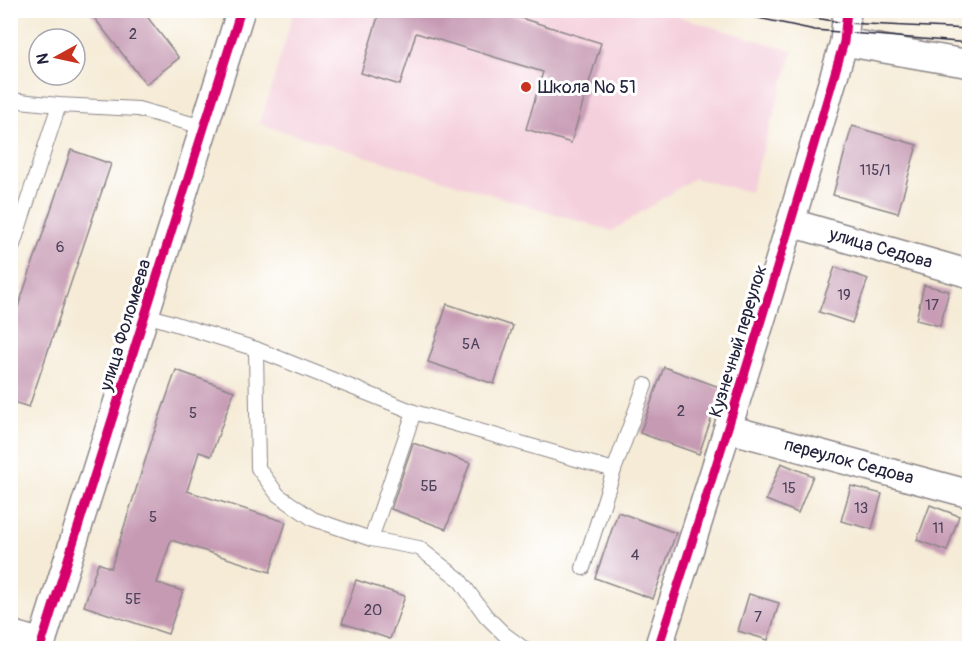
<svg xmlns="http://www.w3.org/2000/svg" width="980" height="659" viewBox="0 0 980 659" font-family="Pangolin,sans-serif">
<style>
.built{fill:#f4cfdc}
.building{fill:#c69ab3}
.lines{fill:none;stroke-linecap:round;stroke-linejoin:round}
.lane-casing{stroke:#8c8688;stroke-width:16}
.street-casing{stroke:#8c8688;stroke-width:30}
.lane{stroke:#fff;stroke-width:14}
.street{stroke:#fff;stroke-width:27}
.tram{stroke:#22223b;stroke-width:1.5}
.cycleway-casing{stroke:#fff;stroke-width:13}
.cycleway{stroke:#d6006c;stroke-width:9}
.poi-dot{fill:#c8321e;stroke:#fff;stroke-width:2}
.labels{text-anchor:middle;stroke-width:6;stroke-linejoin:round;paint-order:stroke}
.number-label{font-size:15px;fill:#4b4059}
.poi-label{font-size:18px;fill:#22223b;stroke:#fff;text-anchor:start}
.street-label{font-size:18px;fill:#22223b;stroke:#fff}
</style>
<rect width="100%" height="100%" fill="#fff"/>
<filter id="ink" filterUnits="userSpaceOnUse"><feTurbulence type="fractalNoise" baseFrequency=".0167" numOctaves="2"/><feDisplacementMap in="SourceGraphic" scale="12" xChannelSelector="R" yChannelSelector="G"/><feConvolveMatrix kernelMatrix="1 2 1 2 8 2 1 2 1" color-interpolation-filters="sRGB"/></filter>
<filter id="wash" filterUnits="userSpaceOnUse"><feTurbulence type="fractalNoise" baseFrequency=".008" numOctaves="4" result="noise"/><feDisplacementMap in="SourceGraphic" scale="24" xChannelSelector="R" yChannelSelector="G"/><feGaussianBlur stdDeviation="1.35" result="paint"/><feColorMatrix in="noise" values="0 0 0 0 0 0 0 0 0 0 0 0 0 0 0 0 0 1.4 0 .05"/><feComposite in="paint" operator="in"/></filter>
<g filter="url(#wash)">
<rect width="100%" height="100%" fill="#f5ebd6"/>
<!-- built -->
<path class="built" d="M294 11H660L793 51 750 192 694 178 612 231 260 124Z"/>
<g id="blocks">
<!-- building -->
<g class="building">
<path d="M88 10H142L179 58 146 84Z"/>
<path d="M380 10H495L601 43 571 143 526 129 543 72 416 33 400 85 361 73Z"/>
<path d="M852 126 917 145 898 213 833 195Z"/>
<path d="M71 150 111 164 29 407 10 401V331Z"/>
<path d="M835 267 868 279 852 323 819 312Z"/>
<path d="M924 285 949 291 940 326 916 320Z"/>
<path d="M447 304 513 326 494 384 428 362Z"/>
<path d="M664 367 722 388 699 454 640 433Z"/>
<path d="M176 370 234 391 211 456 199 452 187 491 286 522 270 572 171 540 157 583 183 591 168 634 84 606 98 563 111 568 153 436Z"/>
<path d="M413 443 470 463 446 529 391 509Z"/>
<path d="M781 463 813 476 798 513 766 500Z"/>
<path d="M851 486 882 494 872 529 841 521Z"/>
<path d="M930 505 959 516 947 551 917 540Z"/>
<path d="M618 512 676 533 653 599 595 578Z"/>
<path d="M356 580 405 596 390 639 342 623Z"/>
<path d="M749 594 779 603 768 640 738 631Z"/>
</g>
</g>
</g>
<g filter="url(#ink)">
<use href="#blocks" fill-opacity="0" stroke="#8c8688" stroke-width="1.5"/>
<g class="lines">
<defs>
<g id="lane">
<path d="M10 100 59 105 138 109 203 127"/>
<path d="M10 254 59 105"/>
<path d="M147 315 256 349 414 412 614 470"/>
<path d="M256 349 258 468 278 495 313 519 371 539 419 548 459 579 486 616 504 634 523 648"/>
<path d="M371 539 414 412"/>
<path d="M583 568 614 470 645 385"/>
</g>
<g id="street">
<path d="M844 42 970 64"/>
<path d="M792 223 970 274"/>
<path d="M729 429 970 494"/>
<path d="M10 634 42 643"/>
<path d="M40 648 241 10"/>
<path d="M658 648C723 447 785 245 844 42L847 10"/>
</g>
</defs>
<!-- lane casing -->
<use href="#lane" class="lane-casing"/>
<!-- street casing -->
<use href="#street" class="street-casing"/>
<!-- lane -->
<use href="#lane" class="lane"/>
<!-- street -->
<use href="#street" class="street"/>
<!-- tram -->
<g class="tram">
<path d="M721 10 815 30 970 43"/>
<path d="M769 10 845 23 970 29"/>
</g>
<defs>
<g id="cycleway">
<path d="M40 648 241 10"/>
<path d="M658 648C723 447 785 245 844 42L847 10"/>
</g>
</defs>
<!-- cycleway casing -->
<use href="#cycleway" class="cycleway-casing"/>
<!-- cycleway -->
<use href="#cycleway" class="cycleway"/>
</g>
</g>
<!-- markers -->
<circle class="poi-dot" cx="526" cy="87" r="6"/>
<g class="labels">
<!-- number labels -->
<g class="number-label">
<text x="133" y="39">2</text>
<text x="875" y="175">115/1</text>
<text x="60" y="252">6</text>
<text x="844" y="300">19</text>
<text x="932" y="310">17</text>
<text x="471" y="349">5А</text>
<text x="681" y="416">2</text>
<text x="193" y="418">5</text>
<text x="429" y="491">5Б</text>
<text x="789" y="493">15</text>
<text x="861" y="513">13</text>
<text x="153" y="522">5</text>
<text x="938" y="533">11</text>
<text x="635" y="560">4</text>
<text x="133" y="604">5Е</text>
<text x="373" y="615">20</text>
<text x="758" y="622">7</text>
</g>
<!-- poi labels -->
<g class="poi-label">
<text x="538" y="93">Школа № 51</text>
</g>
<!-- street labels -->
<g class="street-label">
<text transform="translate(881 248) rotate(16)" y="6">улица Седова</text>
<text transform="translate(125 325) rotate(-73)" y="6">улица Фоломеева</text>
<text transform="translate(738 341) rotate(-73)" y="6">Кузнечный переулок</text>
<text transform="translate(849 461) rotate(15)" y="6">переулок Седова</text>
</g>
</g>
<!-- margin -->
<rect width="980" height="659" fill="none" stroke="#fff" stroke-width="36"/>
<!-- north arrow -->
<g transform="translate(57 57) rotate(262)"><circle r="28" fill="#ffffff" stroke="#a7a7b1" stroke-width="1.5"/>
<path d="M0-4.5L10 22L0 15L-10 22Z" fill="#c8321e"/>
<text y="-9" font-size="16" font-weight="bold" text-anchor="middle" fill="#22223b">N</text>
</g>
</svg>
